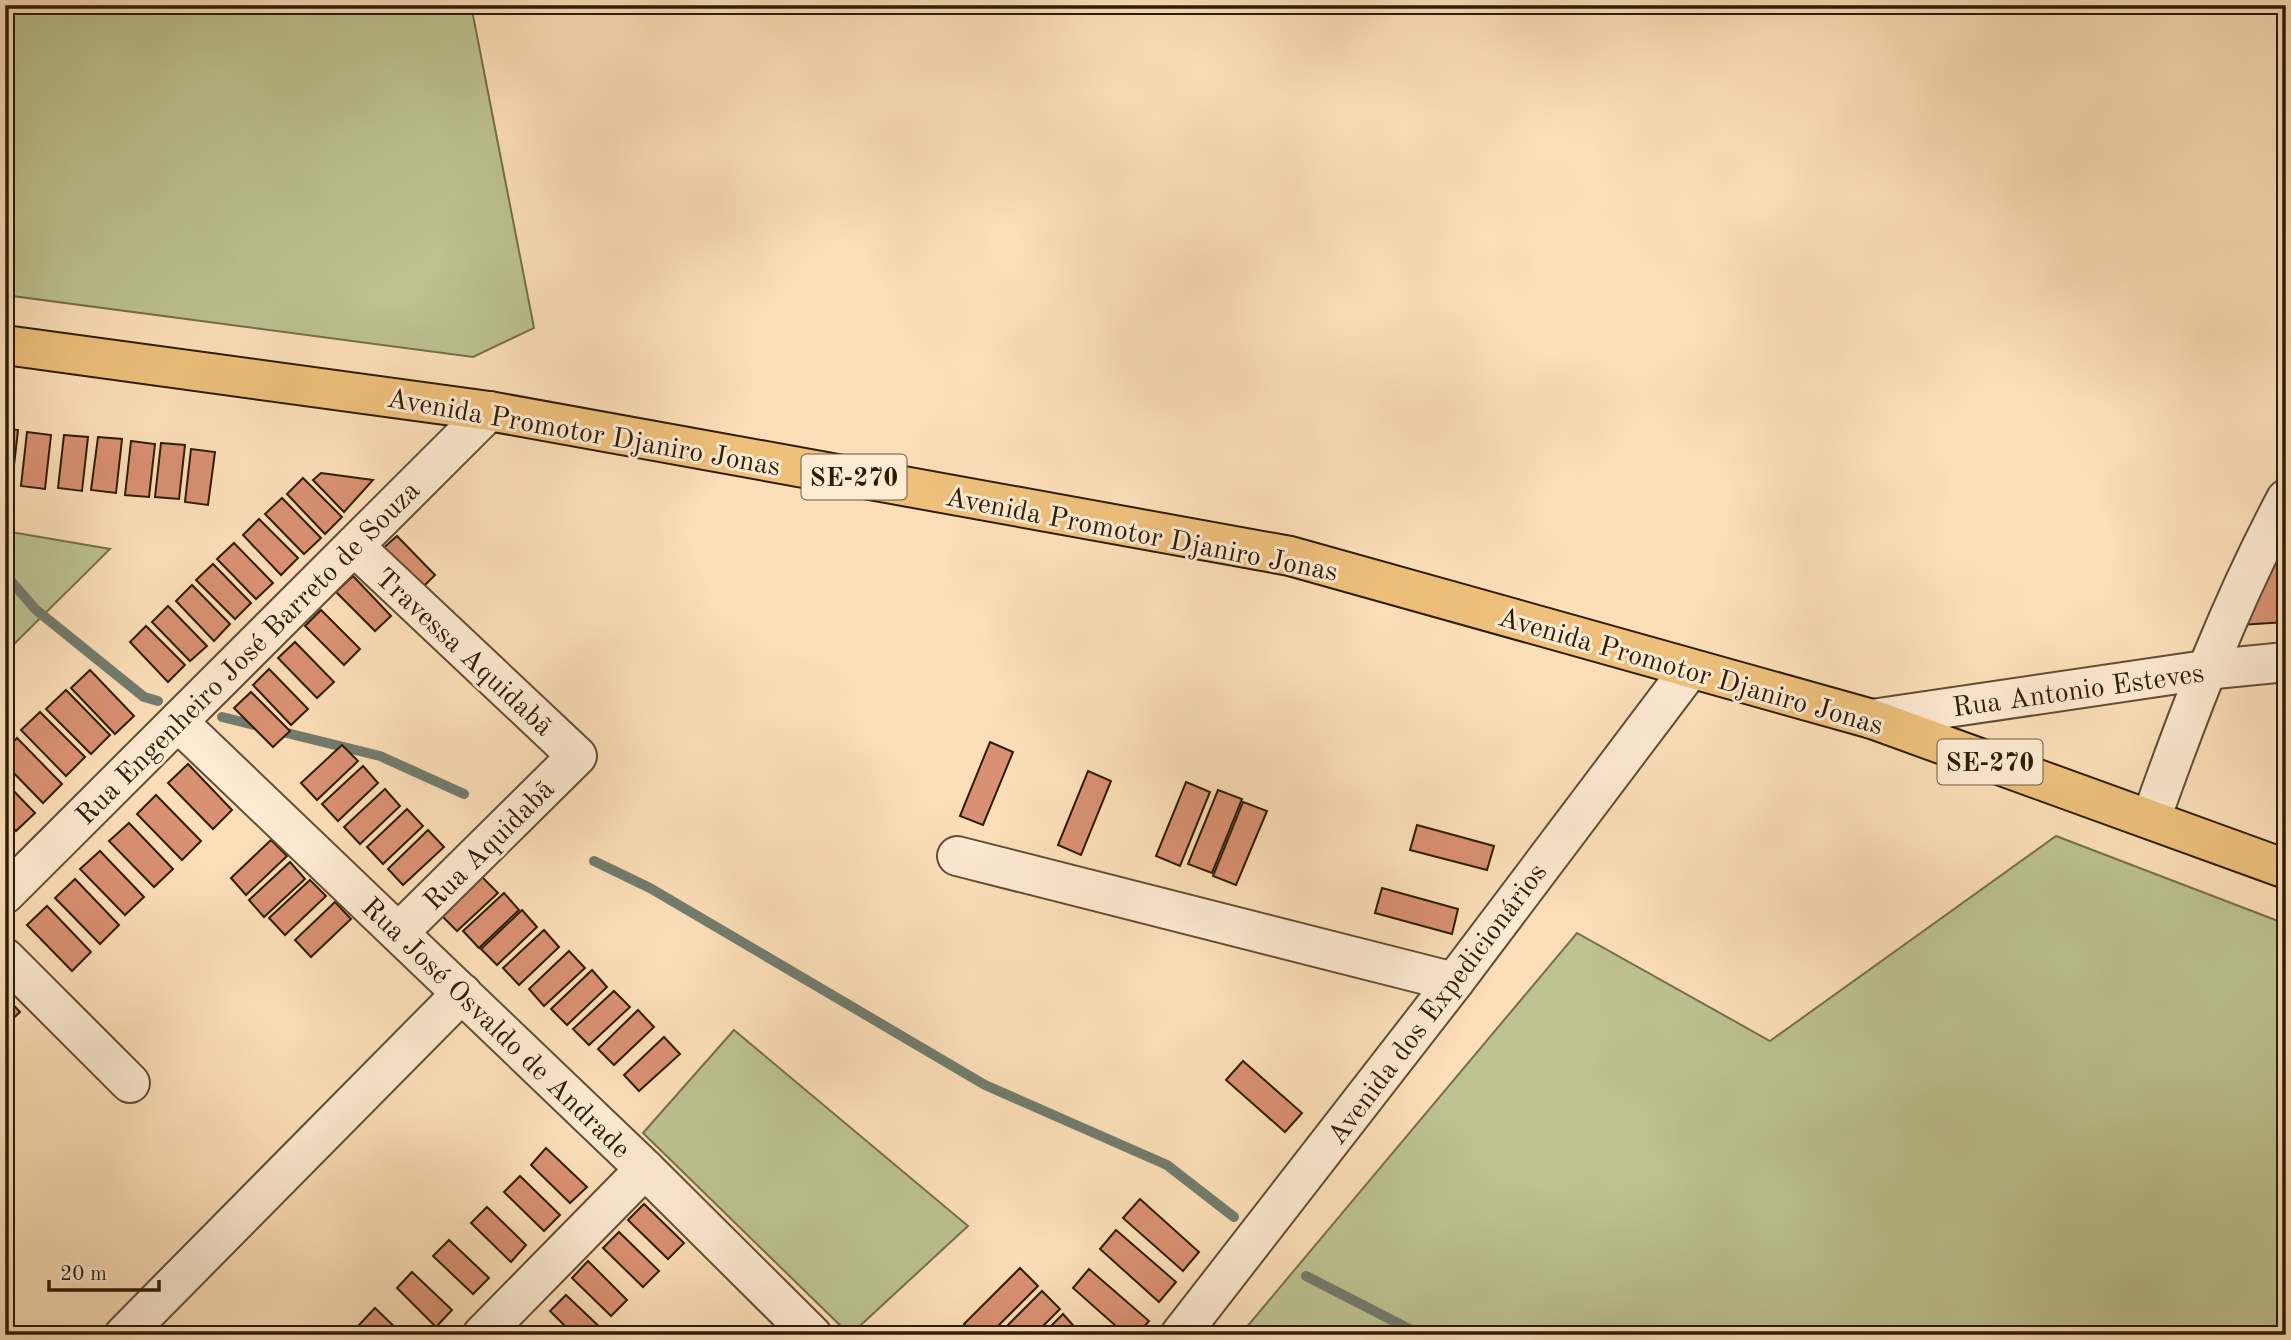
<svg xmlns="http://www.w3.org/2000/svg" width="2291" height="1340" viewBox="0 0 2291 1340" font-family="'Old Standard TT',serif">
<style>
.green{fill:#bdc291;stroke:#756f4c;stroke-width:2}
.lines{fill:none;stroke-linecap:round;stroke-linejoin:round}
.stream{stroke:#727c6e;stroke-width:10}
.building{fill:#da9173;stroke:#2d1c06;stroke-width:2}
.minor-casing{stroke:#614d33;stroke-width:42}
.major-casing{stroke:#2d1c06;stroke-width:42}
.minor{stroke:#fdead2;stroke-width:38}
.major{stroke:#eec07c;stroke-width:38}
.labels{text-anchor:middle;stroke-width:6;stroke-linejoin:round;paint-order:stroke}
.shield{fill:#fdead2;stroke:#6b5a43;stroke-width:2}
.shield-label{font-size:26px;font-weight:bold;fill:#2d1c06}
.street-label{font-size:28px;fill:#2d1c06;stroke:#fdead2}
</style>
<rect width="100%" height="100%" fill="#fcdfb9"/>
<filter id="stains"><feTurbulence type="fractalNoise" baseFrequency=".00286" numOctaves="4"/><feColorMatrix values="0 0 0 0 .2 0 0 0 0 .09 0 0 0 0 .02 0 0 0 .5 -.17"/></filter>
<radialGradient id="worn" r=".72"><stop offset=".6" stop-color="#630" stop-opacity="0"/><stop offset="1" stop-color="#630" stop-opacity=".3"/></radialGradient>
<!-- green -->
<g class="green">
<path d="M5 5H471L534 328 473 357 5 295Z"/>
<path d="M5 531 110 549 5 653Z"/>
<path d="M2056 836 2286 924V1335H1240L1577 933 1770 1041Z"/>
<path d="M734 1030 968 1226 850 1335 643 1133Z"/>
</g>
<g class="lines">
<!-- stream -->
<g class="stream">
<path d="M5 574 35 609 144 697 158 701"/>
<path d="M222 717 380 756 464 794"/>
<path d="M594 861 650 888 985 1085 1167 1165 1234 1217"/>
<path d="M1306 1276 1421 1335"/>
</g>
</g>
<!-- building -->
<g class="building">
<path d="M5 428 18 430 12 483 5 482Z"/>
<path d="M27 432 51 435 45 489 21 486Z"/>
<path d="M64 435 88 437 82 491 58 488Z"/>
<path d="M98 437 122 439 116 493 91 490Z"/>
<path d="M131 441 155 444 149 497 125 495Z"/>
<path d="M161 443 185 445 179 499 155 497Z"/>
<path d="M191 449 215 452 208 505 185 502Z"/>
<path d="M321 473 373 480 344 512 313 480Z"/>
<path d="M303 478 342 517 325 534 287 494Z"/>
<path d="M282 498 321 538 304 554 265 514Z"/>
<path d="M259 519 298 558 281 575 243 535Z"/>
<path d="M397 536 435 575 419 591 380 551Z"/>
<path d="M234 543 273 583 256 599 217 559Z"/>
<path d="M2286 555V622L2240 625 2258 556Z"/>
<path d="M213 564 251 603 235 619 196 580Z"/>
<path d="M353 576 391 616 375 631 336 592Z"/>
<path d="M192 585 230 624 214 641 176 601Z"/>
<path d="M168 606 207 646 190 661 152 622Z"/>
<path d="M321 610 360 649 344 665 305 626Z"/>
<path d="M146 626 185 665 168 682 130 642Z"/>
<path d="M295 642 334 682 317 698 278 658Z"/>
<path d="M269 669 308 709 291 725 253 685Z"/>
<path d="M90 670 134 716 115 734 71 688Z"/>
<path d="M66 690 110 735 91 754 46 709Z"/>
<path d="M251 692 290 731 273 747 234 708Z"/>
<path d="M40 712 85 757 66 776 21 730Z"/>
<path d="M17 738 62 784 43 803 5 764V750Z"/>
<path d="M990 742 1013 752 983 825 960 816Z"/>
<path d="M342 745 358 761 317 800 301 783Z"/>
<path d="M188 764 232 810 213 829 168 783Z"/>
<path d="M363 766 378 783 338 821 322 804Z"/>
<path d="M1088 771 1111 781 1081 855 1058 845Z"/>
<path d="M5 782 35 813 16 831 5 820Z"/>
<path d="M1186 782 1210 792 1180 866 1156 856Z"/>
<path d="M385 789 400 806 360 844 344 827Z"/>
<path d="M1218 790 1242 799 1212 873 1188 864Z"/>
<path d="M156 795 201 841 182 860 137 814Z"/>
<path d="M1243 802 1267 811 1236 885 1213 876Z"/>
<path d="M407 809 423 826 383 864 367 847Z"/>
<path d="M129 823 173 869 154 887 109 841Z"/>
<path d="M1417 825 1494 846 1487 870 1410 850Z"/>
<path d="M428 830 444 847 403 885 388 869Z"/>
<path d="M271 840 287 856 246 895 231 878Z"/>
<path d="M100 851 144 897 125 915 80 869Z"/>
<path d="M290 862 305 879 264 917 249 900Z"/>
<path d="M482 877 498 893 457 931 441 915Z"/>
<path d="M75 879 119 925 100 944 55 898Z"/>
<path d="M310 880 326 896 285 935 269 918Z"/>
<path d="M1382 888 1458 909 1452 934 1375 913Z"/>
<path d="M504 893 519 910 479 948 463 931Z"/>
<path d="M335 902 351 919 311 957 295 940Z"/>
<path d="M47 906 91 952 72 971 27 925Z"/>
<path d="M522 910 537 927 497 965 481 949Z"/>
<path d="M544 930 559 947 519 985 503 968Z"/>
<path d="M569 951 585 968 544 1006 529 989Z"/>
<path d="M592 970 607 987 567 1025 551 1009Z"/>
<path d="M614 991 630 1007 589 1045 573 1029Z"/>
<path d="M5 996 20 1012 5 1026Z"/>
<path d="M638 1010 654 1027 614 1065 598 1049Z"/>
<path d="M664 1037 680 1054 639 1091 624 1075Z"/>
<path d="M1243 1061 1302 1113 1285 1132 1226 1080Z"/>
<path d="M546 1148 587 1187 570 1203 531 1165Z"/>
<path d="M520 1176 560 1215 544 1231 504 1192Z"/>
<path d="M1140 1199 1199 1252 1183 1271 1123 1218Z"/>
<path d="M644 1204 684 1243 668 1259 628 1220Z"/>
<path d="M487 1207 526 1245 511 1262 471 1223Z"/>
<path d="M1116 1230 1176 1282 1159 1302 1100 1249Z"/>
<path d="M619 1232 659 1271 643 1287 603 1248Z"/>
<path d="M449 1240 489 1278 473 1294 433 1256Z"/>
<path d="M588 1261 627 1300 611 1316 572 1278Z"/>
<path d="M1020 1268 1038 1286 989 1335H975L964 1324Z"/>
<path d="M1089 1269 1149 1321 1137 1335H1126L1073 1288Z"/>
<path d="M412 1272 452 1310 436 1327 397 1288Z"/>
<path d="M1042 1291 1060 1309 1034 1335H998Z"/>
<path d="M566 1295 606 1333 604 1335H574L550 1311Z"/>
<path d="M375 1308 403 1335H370L359 1325Z"/>
<path d="M1063 1314 1080 1333 1078 1335H1042Z"/>
</g>
<g class="lines">
<defs>
<g id="minor">
<path d="M354 546 577 756 399 932"/>
<path d="M1872 719 2205 670 2286 662"/>
<path d="M178 722 645 1169 812 1335"/>
<path d="M2151 819C2190 709 2231 602 2286 499"/>
<path d="M957 856 1454 982"/>
<path d="M5 894 489 411"/>
<path d="M5 958 130 1083"/>
<path d="M124 1335 462 993"/>
<path d="M482 1335 645 1169"/>
<path d="M1180 1335 1454 982 1690 669"/>
</g>
<path id="major" d="M5 345 489 411 1290 556 1872 719 2286 869"/>
</defs>
<!-- minor casing -->
<use href="#minor" class="minor-casing"/>
<!-- major casing -->
<use href="#major" class="major-casing"/>
<!-- minor -->
<use href="#minor" class="minor"/>
<!-- major -->
<use href="#major" class="major"/>
</g>
<g class="labels">
<!-- shield labels -->
<g class="shield">
<rect x="801.5" y="454.5" width="105" height="45" rx="5"/>
<rect x="1937.5" y="739.5" width="105" height="45" rx="5"/>
</g>
<g class="shield-label">
<text x="854" y="486">SE-270</text>
<text x="1990" y="771">SE-270</text>
</g>
<!-- street labels -->
<g class="street-label">
<text transform="translate(584 431) rotate(10)" y="10">Avenida Promotor Djaniro Jonas</text>
<text transform="translate(1142 533) rotate(11)" y="10">Avenida Promotor Djaniro Jonas</text>
<text transform="translate(465 651) rotate(43)" y="10">Travessa Aquidabã</text>
<text transform="translate(247 652) rotate(-45)" y="10">Rua Engenheiro José Barreto de Souza</text>
<text transform="translate(1691 670) rotate(16)" y="10">Avenida Promotor Djaniro Jonas</text>
<text transform="translate(2078 689) rotate(-8)" y="10">Rua Antonio Esteves</text>
<text transform="translate(488 844) rotate(-45)" y="10">Rua Aquidabã</text>
<text transform="translate(1436 1003) rotate(-53)" y="10">Avenida dos Expedicionários</text>
<text transform="translate(497 1027) rotate(44)" y="10">Rua José Osvaldo de Andrade</text>
</g>
</g>
<!-- margin -->
<rect width="2291" height="1340" fill="none" stroke="#fcdfb9" stroke-width="28"/>
<rect x="7" y="7" width="2277" height="1326" fill="none" stroke="#2d1c06" stroke-width="3.5"/>
<rect x="14" y="14" width="2263" height="1312" fill="none" stroke="#2d1c06" stroke-width="2"/>
<!-- scale -->
<path d="M49 1280v10h110v-10" fill="none" stroke="#2d1c06" stroke-width="3.5"/>
<text x="60" y="1280" font-size="21" fill="#2d1c06" stroke="#fdead2" stroke-width="5" paint-order="stroke">20 m</text>
<rect width="100%" height="100%" filter="url(#stains)"/>
<rect width="100%" height="100%" fill="url(#worn)"/>
</svg>
